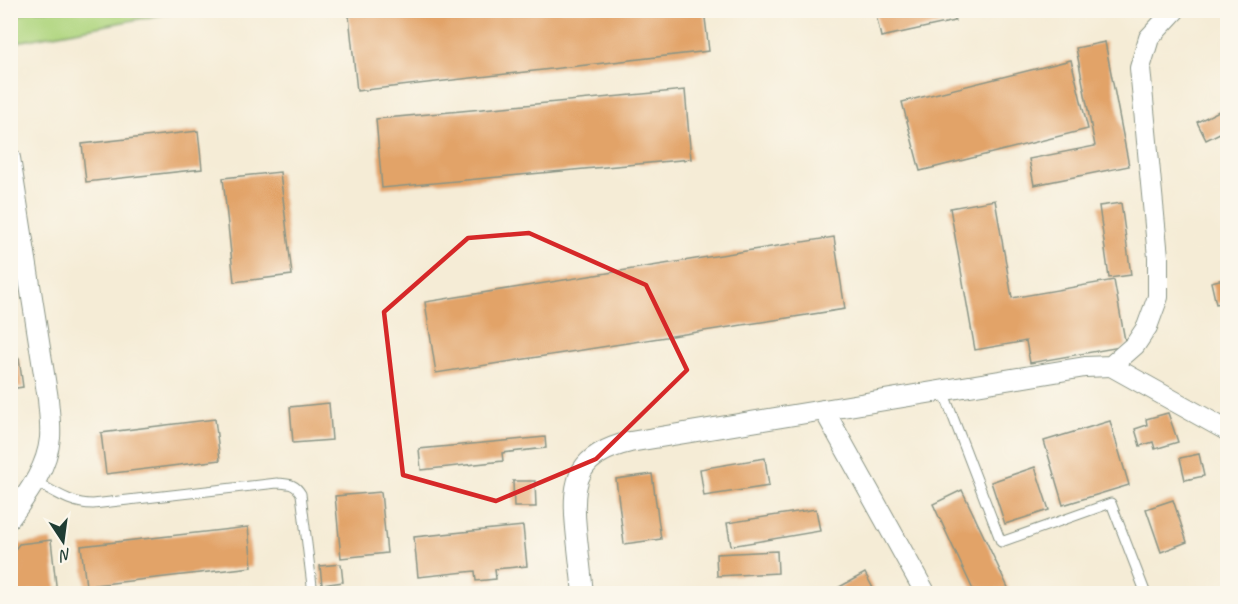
<svg xmlns="http://www.w3.org/2000/svg" width="1238" height="604" viewBox="0 0 1238 604" font-family="Caveat,sans-serif">
<style>
.green{fill:#afd57e;stroke:#678959;stroke-width:1.5}
.building{fill:#e2a368}
.lines{fill:none;stroke-linecap:round;stroke-linejoin:round}
.service-casing{stroke:#8a9485;stroke-width:11}
.minor-casing{stroke:#8a9485;stroke-width:22}
.service{stroke:#fff;stroke-width:9}
.minor{stroke:#fff;stroke-width:20}
.marked{fill:none;stroke:#d62828;stroke-width:4.5;stroke-linejoin:round}
</style>
<rect width="100%" height="100%" fill="#fbf7ec"/>
<filter id="ink" filterUnits="userSpaceOnUse"><feTurbulence type="fractalNoise" baseFrequency=".0167" numOctaves="2"/><feDisplacementMap in="SourceGraphic" scale="12" xChannelSelector="R" yChannelSelector="G"/><feConvolveMatrix kernelMatrix="1 2 1 2 8 2 1 2 1" color-interpolation-filters="sRGB"/></filter>
<filter id="wash" filterUnits="userSpaceOnUse"><feTurbulence type="fractalNoise" baseFrequency=".008" numOctaves="4" result="noise"/><feDisplacementMap in="SourceGraphic" scale="24" xChannelSelector="R" yChannelSelector="G"/><feGaussianBlur stdDeviation="1.35" result="paint"/><feColorMatrix in="noise" values="0 0 0 0 0 0 0 0 0 0 0 0 0 0 0 0 0 1.4 0 .05"/><feComposite in="paint" operator="in"/></filter>
<g filter="url(#wash)">
<rect width="100%" height="100%" fill="#f5ecd6"/>
<!-- green -->
<path class="green" d="M30 11V10L182 11 11 43V18Z"/>
<g id="blocks">
<!-- building -->
<g class="building">
<path d="M397 10H704L709 51 357 91 349 16Z"/>
<path d="M875 10H953L955 21 881 37Z"/>
<path d="M1105 42 1129 166 1034 185 1029 159 1095 146 1076 48Z"/>
<path d="M1071 60 1088 129 920 171 902 102Z"/>
<path d="M685 90 691 159 382 188 376 119Z"/>
<path d="M1227 107 1228 129 1206 140 1197 122Z"/>
<path d="M198 131 202 169 86 182 82 144Z"/>
<path d="M280 172 292 275 234 282 223 178Z"/>
<path d="M995 200 1012 298 1114 280 1126 346 1030 363 1026 341 975 350 950 208Z"/>
<path d="M1121 203 1131 275 1109 278 1099 206Z"/>
<path d="M834 237 845 309 436 373 425 302Z"/>
<path d="M1228 278V302L1216 304 1211 282Z"/>
<path d="M19 358 23 387 10 389V359Z"/>
<path d="M329 403 332 440 293 443 290 407Z"/>
<path d="M1168 413 1178 442 1155 449 1153 442 1140 446 1135 429 1147 425 1146 419Z"/>
<path d="M215 419 220 460 106 474 101 433Z"/>
<path d="M1110 421 1129 485 1063 505 1044 441Z"/>
<path d="M545 437 546 448 502 453 503 461 421 470 419 449Z"/>
<path d="M1199 454 1204 476 1185 480 1180 458Z"/>
<path d="M765 458 769 486 704 496 700 469Z"/>
<path d="M1035 467 1049 510 1005 524 991 482Z"/>
<path d="M652 474 661 539 624 544 616 479Z"/>
<path d="M513 481H535L536 507H514Z"/>
<path d="M962 490 1011 594H975L933 504Z"/>
<path d="M381 492 387 553 341 558 335 496Z"/>
<path d="M1173 500 1187 542 1161 552 1146 509Z"/>
<path d="M816 509 820 531 731 546 727 523Z"/>
<path d="M523 526 527 566 495 569 496 579 476 581 475 571 418 577 414 537Z"/>
<path d="M248 527 252 567 86 586 81 546Z"/>
<path d="M51 540 57 594H10V556L19 544Z"/>
<path d="M777 551 778 573 717 576 716 554Z"/>
<path d="M341 564 343 582 322 585 320 566Z"/>
<path d="M865 573 876 594H835L834 590Z"/>
</g>
</g>
</g>
<g filter="url(#ink)">
<use href="#blocks" fill-opacity="0" stroke="#8a9485" stroke-width="1.5"/>
<g class="lines">
<defs>
<g id="service">
<path d="M943 391 1001 542 1111 503 1146 594"/>
<path d="M36 482C55 492 71 504 93 504L277 483C288 484 295 483 301 494L313 594"/>
</g>
<g id="minor">
<path d="M10 158 48 399C49 412 51 425 50 438 47 469 28 493 10 518"/>
<path d="M1111 366 1228 431"/>
<path d="M824 410 926 594"/>
<path d="M583 594C581 572 578 550 576 528 571 478 579 454 630 442L1085 367 1111 366 1135 345 1147 327 1158 297V257L1140 68 1149 38 1175 10"/>
</g>
</defs>
<!-- service casing -->
<use href="#service" class="service-casing"/>
<!-- minor casing -->
<use href="#minor" class="minor-casing"/>
<!-- service -->
<use href="#service" class="service"/>
<!-- minor -->
<use href="#minor" class="minor"/>
</g>
</g>
<!-- marked area -->
<path class="marked" d="M529 233 646 285 687 370 596 459 496 501 403 475 384 312 468 238Z"/>
<!-- margin -->
<rect width="1238" height="604" fill="none" stroke="#fbf7ec" stroke-width="36"/>
<!-- north arrow -->
<g transform="translate(63 541) rotate(167)" stroke="#fbf7ec" stroke-width="4.5" paint-order="stroke">
<path d="M0-4.5L10 22L0 15L-10 22Z" fill="#1f3d34"/>
<text y="-9" font-size="16" font-weight="bold" text-anchor="middle" fill="#1f3d34">N</text>
</g>
</svg>
